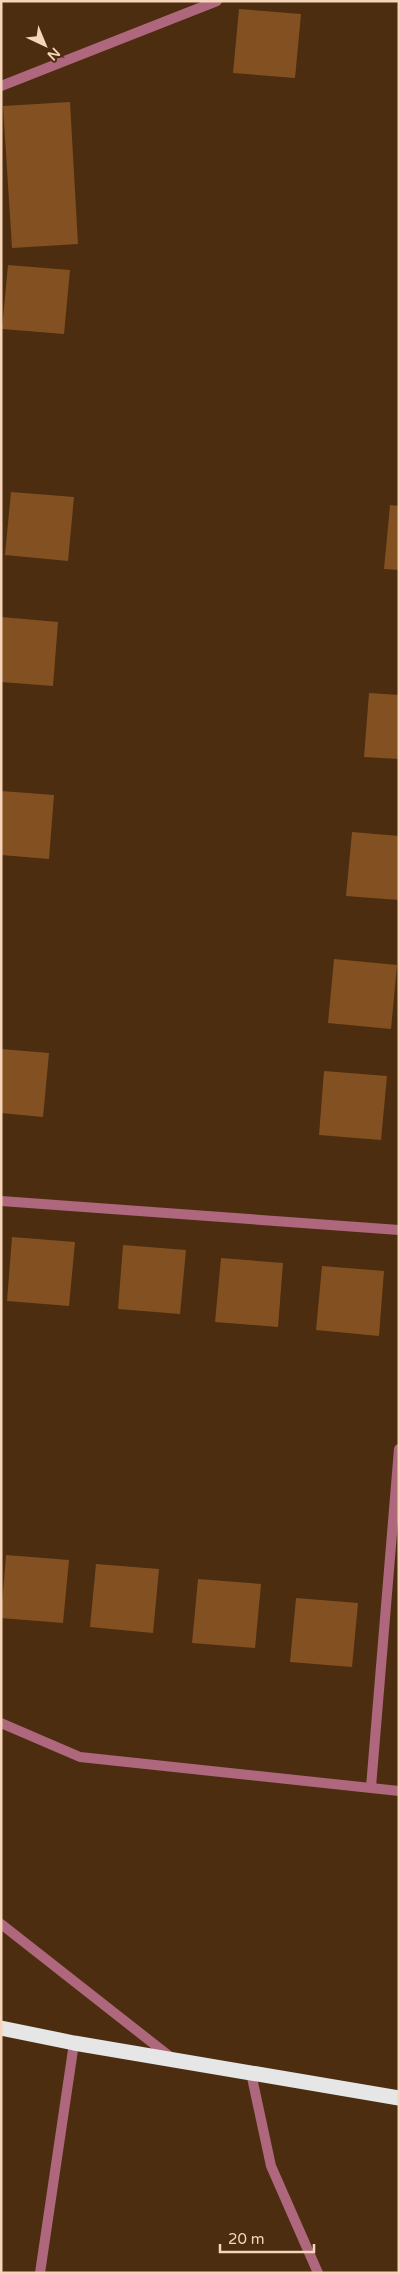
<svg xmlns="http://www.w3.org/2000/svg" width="400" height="2274" viewBox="0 0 400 2274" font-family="'Varela Round',sans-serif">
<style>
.building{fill:#835022}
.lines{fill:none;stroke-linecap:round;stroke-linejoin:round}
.lane{stroke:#ae677d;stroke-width:10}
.street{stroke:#ae677d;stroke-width:10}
.highway{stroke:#e6e6e6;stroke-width:15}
</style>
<rect width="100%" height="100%" fill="#4c2d10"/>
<!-- building -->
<g class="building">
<path d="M239 9 301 14 295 78 233 73Z"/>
<path d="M70 102 78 244 12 248 3 106Z"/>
<path d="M8 265 70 270 64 334 2 329Z"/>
<path d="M11 492 74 497 68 561 5 555Z"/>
<path d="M390 505 399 506V570L384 569Z"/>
<path d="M1 617 58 622 53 686 1 682Z"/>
<path d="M369 693 399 695V759L364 757Z"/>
<path d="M1 791 54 795 49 859 1 855Z"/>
<path d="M352 832 399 836V900L346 896Z"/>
<path d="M334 959 397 965 391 1029 328 1023Z"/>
<path d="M1 1049 49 1053 43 1117 1 1113Z"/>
<path d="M324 1071 387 1076 381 1140 319 1135Z"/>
<path d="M12 1237 75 1242 69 1306 7 1301Z"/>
<path d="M123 1245 186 1250 180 1314 118 1309Z"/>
<path d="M221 1258 283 1263 278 1327 215 1322Z"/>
<path d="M322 1266 384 1271 379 1336 316 1330Z"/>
<path d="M6 1555 69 1560 63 1623 1 1618Z"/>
<path d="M96 1564 159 1569 153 1633 90 1627Z"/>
<path d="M198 1579 261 1584 255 1648 192 1643Z"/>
<path d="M296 1598 358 1603 352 1667 290 1662Z"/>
</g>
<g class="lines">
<!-- lane -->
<g class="lane">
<path d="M1 1201 399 1230"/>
<path d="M1 1723 80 1757 399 1791"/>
<path d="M371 1787 399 1449"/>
<path d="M1 1924 173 2059"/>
<path d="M251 2073 271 2166 318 2273"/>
</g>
<!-- street -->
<g class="street">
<path d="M1 86 217 1"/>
<path d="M40 2273 74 2043"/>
</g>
<!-- highway -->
<path class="highway" d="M1 2028 74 2043 399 2098"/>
</g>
<!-- border -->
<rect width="400" height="2274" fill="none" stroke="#f6d5ba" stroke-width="5"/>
<!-- north arrow -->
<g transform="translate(45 45) rotate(136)" stroke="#4c2d10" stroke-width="4" paint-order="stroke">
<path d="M0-4L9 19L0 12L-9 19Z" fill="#f6d5ba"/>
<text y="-8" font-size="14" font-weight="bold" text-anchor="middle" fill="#f6d5ba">N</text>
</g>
<!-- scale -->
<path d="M220 2244v8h94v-8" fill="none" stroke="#f6d5ba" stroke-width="2.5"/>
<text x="228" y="2244" font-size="15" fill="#f6d5ba" stroke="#4c2d10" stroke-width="4" paint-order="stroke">20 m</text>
</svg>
